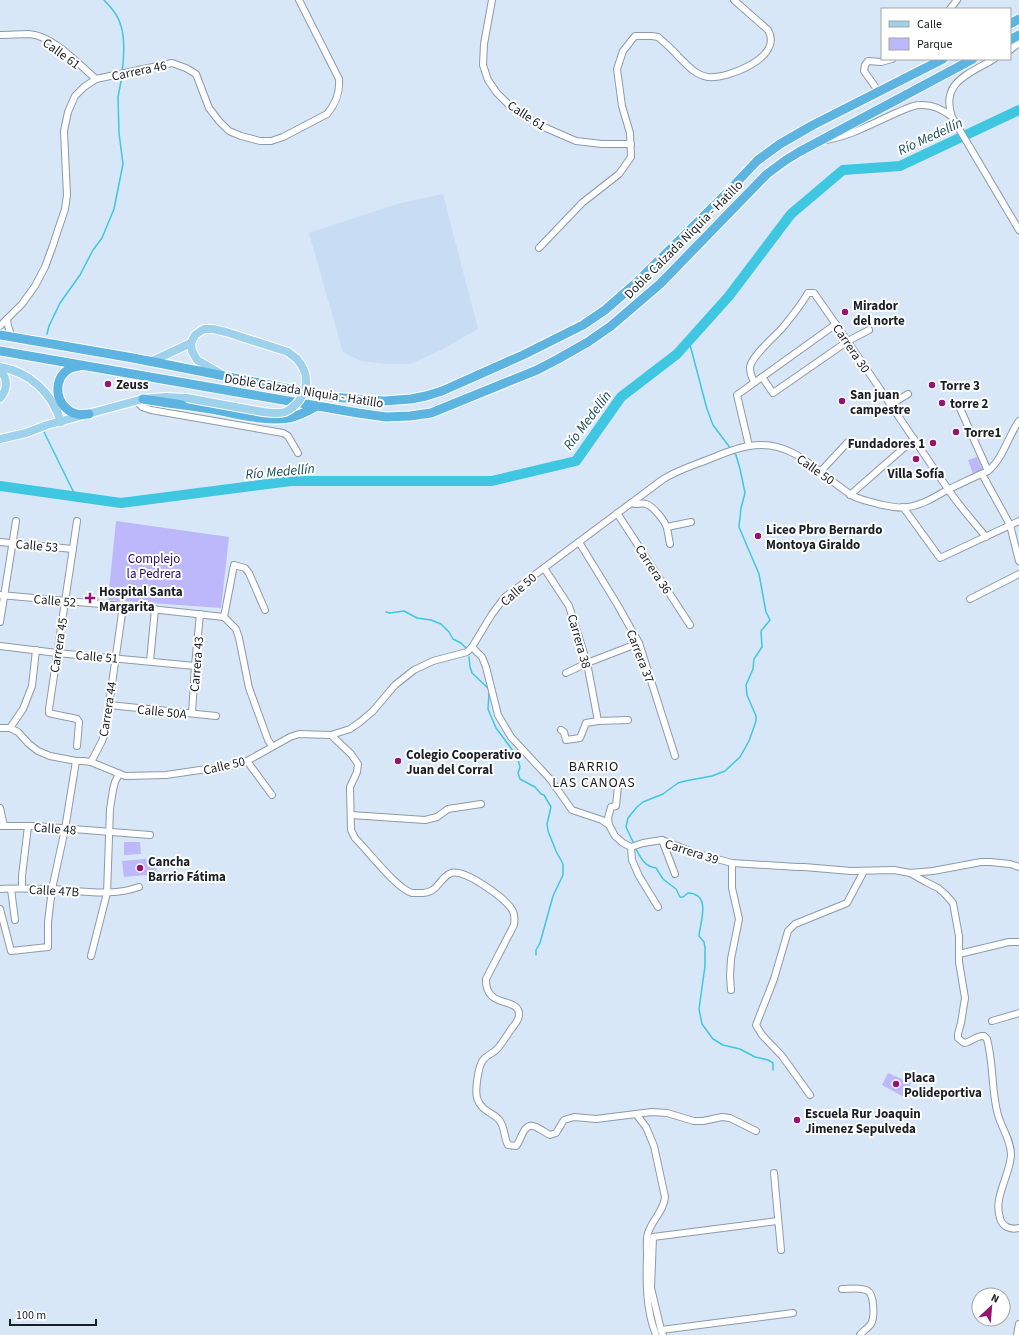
<svg xmlns="http://www.w3.org/2000/svg" width="1019" height="1335" viewBox="0 0 1019 1335" font-family="'Source Sans 3',sans-serif">
<style>
.built{fill:#c8dcf3}
.green{fill:#bdb7fc}
.lines{fill:none;stroke-linecap:round;stroke-linejoin:round}
.stream{stroke:#3fc6e0;stroke-width:1.5}
.river{stroke:#3fc6e0;stroke-width:10}
.minor-casing{stroke:#8c9aa9;stroke-width:8}
.major-casing{stroke:#fff;stroke-width:10}
.highway-casing{stroke:#fff;stroke-width:11}
.minor{stroke:#fff;stroke-width:6}
.major{stroke:#9ed2ec;stroke-width:8}
.highway{stroke:#5eb4e0;stroke-width:9}
.major-bridge-casing{stroke:#fff;stroke-width:10;stroke-linecap:butt}
.major-bridge{stroke:#9ed2ec;stroke-width:8}
.poi-dot{fill:#931570;stroke:#fff;stroke-width:1.5}
.labels{text-anchor:middle;stroke-width:4;stroke-linejoin:round;paint-order:stroke}
.street-label{font-size:13px;fill:#1a1f25;stroke:#fff}
.poi-label{font-size:13px;font-weight:bold;fill:#1a1f25;stroke:#fff;text-anchor:start}
.park-label{font-size:13px;fill:#2b0a6c;stroke:#fff}
.water-label{font-size:14px;font-style:italic;fill:#174e5a;stroke:#fff}
.neighbourhood-label{font-size:14px;letter-spacing:1px;fill:#1a1f25;stroke:#fff}
</style>
<rect width="100%" height="100%" fill="#d8e7f8"/>
<!-- built -->
<path class="built" d="M443 194 478 329 443 349 410 364H388L361 361 343 352 309 233 397 204Z"/>
<!-- green -->
<g class="green">
<path d="M977 457 983 470 973 474 968 460Z"/>
<path d="M116 521 229 537 221 608 108 600Z"/>
<path d="M124 842H140L141 854 124 855Z"/>
<path d="M155 858 157 874 124 877 122 861Z"/>
<path d="M888 1073 911 1083 904 1097 882 1085Z"/>
</g>
<g class="lines">
<!-- stream -->
<g class="stream">
<path d="M104 0C111 7 119 17 121 26 125 38 124 60 122 72"/>
<path d="M47 334 49 326 60 303 80 275 93 250 102 238 114 209 123 164 119 133 118 97 122 76"/>
<path d="M689 341 707 409 713 425 731 449"/>
<path d="M43 430 76 497"/>
<path d="M386 612 390 613 404 611 417 618 431 620 441 624 449 632 453 639 461 643 466 648"/>
<path d="M469 657 470 667 472 673 489 689"/>
<path d="M489 693 488 709 496 728 517 756 520 767 518 773 520 779 535 787 541 794 544 795 551 807 547 824 548 831 556 851 563 864V875L553 896 540 943 536 950V955"/>
<path d="M634 844 626 827 628 818 637 807 643 802 663 794 678 783 685 781 712 776 725 771 740 757 749 741 756 721V716L747 695 746 685 753 669 754 659 762 647 761 631 770 620 766 612 759 574 739 527 741 508 745 493 740 469 736 455 733 452"/>
<path d="M636 849C641 858 644 866 656 868L663 879 676 889 680 897H683L688 893C712 894 700 922 699 936L704 942 705 947V966L699 1009 702 1024 713 1039 723 1045 740 1049 755 1057 768 1060 773 1063V1070"/>
</g>
<!-- river -->
<path class="river" d="M0 486 121 503 291 481H492L576 461 621 397 677 354 729 296 791 214 843 170 900 166 1019 110"/>
<defs>
<g id="minor">
<path d="M492 0 484 44 483 65 488 80 497 93 513 109 546 128 576 141 602 144H631"/>
<path d="M950 9 957 0"/>
<path d="M0 35C9 35 19 34 29 34 54 36 78 64 96 79"/>
<path d="M1010 50 1019 43"/>
<path d="M994 59C969 74 940 82 952 117L1019 230"/>
<path d="M879 92 864 71 865 65 868 61 881 62 892 59"/>
<path d="M826 140C851 136 873 123 896 113 904 110 912 105 920 105 932 104 942 109 951 116"/>
<path d="M539 248 582 203 619 174 631 157 630 133 622 106 617 69 623 51 635 36H652L658 37C665 43 672 49 678 56 687 65 695 75 708 77 728 79 784 57 768 30L734 0"/>
<path d="M7 319 8 326 12 337"/>
<path d="M0 326 22 304 35 286 45 267 52 248 65 209 67 195 64 131 68 112 75 96 84 87 96 79 172 63 186 68 196 74 209 108 219 121 229 131 241 136 260 141H271L283 137 327 114C336 103 340 93 339 79L299 0"/>
<path d="M762 377 773 393 848 341 869 330"/>
<path d="M754 382C752 378 750 372 750 367 752 355 776 336 784 326 793 315 801 305 808 293H814C860 358 903 424 948 489 959 506 973 521 986 537"/>
<path d="M136 401 142 407 151 410 283 433 288 436 298 453"/>
<path d="M890 405 908 394"/>
<path d="M959 406 988 471"/>
<path d="M749 446 737 395 836 324"/>
<path d="M821 471 848 442"/>
<path d="M982 474 1010 525 1019 561"/>
<path d="M850 495 914 439"/>
<path d="M631 503C636 506 641 502 646 504 653 506 665 521 667 528 668 533 669 539 670 544"/>
<path d="M903 507 940 558 1019 521"/>
<path d="M617 513 690 625"/>
<path d="M667 527 691 522"/>
<path d="M0 542 73 549"/>
<path d="M579 542 617 604 639 643 675 756"/>
<path d="M544 568 569 606 587 663 598 721"/>
<path d="M0 595 123 606 224 617"/>
<path d="M970 599 1019 574"/>
<path d="M224 617 236 629 239 638 249 688 268 740 272 746"/>
<path d="M224 617 234 565 245 568 249 573 265 610"/>
<path d="M0 622 16 521"/>
<path d="M0 646 57 653 195 666"/>
<path d="M472 647 482 657 486 667 498 715 511 737 550 779 572 810 602 820 609 825 615 836 623 843 631 847 643 843 662 840 695 853 732 863 797 867H804L851 871 894 870 910 873 933 871 981 862H990L1010 864 1019 867"/>
<path d="M150 661 155 609"/>
<path d="M566 673 587 663 639 643"/>
<path d="M109 705 216 716"/>
<path d="M192 713 195 666 200 614"/>
<path d="M0 728H10L18 732 29 744 38 751 50 756 76 761H83L91 762 125 776 166 775 234 765 247 761 290 737 299 734 331 735 350 729 360 722 373 711 395 685 414 670 433 661 467 652 472 647 492 614 505 597 662 480C677 470 695 465 712 458 724 453 736 448 749 446 794 439 817 473 850 494 858 500 869 501 878 504 888 506 898 509 908 507 922 505 935 497 947 490 960 484 974 477 988 471 1003 459 1008 436 1019 421"/>
<path d="M10 728 23 709 32 686 36 650"/>
<path d="M561 730 564 732 566 740 580 738 586 723 598 721 628 720"/>
<path d="M331 735 351 754 358 764 357 772 350 787 351 830 355 838C368 851 396 888 412 893 415 893 419 893 422 893 438 893 439 878 451 873 465 869 503 897 511 908 515 913 515 918 514 925L486 979C485 1010 520 996 519 1015 519 1020 515 1024 512 1028 507 1035 503 1042 498 1048 494 1053 487 1055 483 1060 478 1067 475 1090 477 1098 482 1113 494 1112 500 1121 505 1128 504 1138 508 1145L516 1146C521 1141 523 1124 533 1126 538 1127 546 1133 550 1135L556 1133 564 1120 574 1117 596 1119 652 1112 667 1113 694 1121H703L722 1117 730 1118 756 1131"/>
<path d="M77 746 79 722 77 719 53 714 49 713V709L77 521"/>
<path d="M247 761 272 795"/>
<path d="M91 762 102 741 105 733 123 606"/>
<path d="M0 808 4 826"/>
<path d="M351 815 425 820 437 817 448 809 481 804"/>
<path d="M609 825 608 818 611 807 616 806 618 786"/>
<path d="M0 826H35L150 835"/>
<path d="M662 840 675 874"/>
<path d="M631 847 632 860 639 876 658 907"/>
<path d="M910 873 926 882 938 888 945 894 953 903 959 936V962L965 998 961 1023 958 1034V1038L964 1043C972 1042 976 1035 984 1036L987 1039C994 1065 991 1090 998 1115 1002 1129 1011 1140 1011 1155 1010 1176 993 1197 1000 1218 1002 1227 1011 1230 1019 1228"/>
<path d="M22 888V876L28 826"/>
<path d="M0 889C18 888 35 889 53 889 82 891 110 897 139 887"/>
<path d="M11 889 15 920"/>
<path d="M0 909 11 951 48 947V922L52 889 65 829 76 761"/>
<path d="M959 954 1009 942H1019"/>
<path d="M91 956 107 893 110 809 113 790 115 782 119 774"/>
<path d="M731 990 730 976 731 959 739 919 732 888V863"/>
<path d="M992 1021 1019 1013"/>
<path d="M810 1095 782 1056 762 1035 756 1025 774 979 788 931 795 924 847 903 864 871"/>
<path d="M636 1114 646 1127 654 1146 665 1197C664 1211 652 1220 648 1233 646 1240 647 1248 647 1255 646 1282 646 1310 656 1335"/>
<path d="M774 1173 781 1250"/>
<path d="M842 1289C850 1289 861 1287 868 1291 874 1295 875 1317 871 1324 868 1328 863 1331 860 1335"/>
<path d="M661 1330 793 1313"/>
<path d="M663 1335 661 1330 651 1288 653 1237 777 1221"/>
<path d="M1017 1335 1019 1324"/>
</g>
<g id="major">
<path d="M150 362 191 343"/>
<path d="M0 367C30 372 52 393 61 422"/>
<path d="M0 370C8 379 8 389 0 398"/>
<path d="M221 374 197 360 192 351 191 343 195 335 204 329H213L226 332 288 352 297 359"/>
<path d="M0 439 26 433 47 425 143 399 165 397 187 398"/>
</g>
<g id="highway">
<path d="M1010 24 1019 19"/>
<path d="M1010 40 1019 35"/>
<path d="M0 335 133 358 331 397 384 401 411 399 426 396 442 391 523 355 583 325 605 310 636 283 718 202 758 160 780 144 813 125 943 59"/>
<path d="M0 351 358 413 386 417 410 416 431 413 537 370 558 359 588 342 611 326 660 284 767 174 786 160 799 152 973 59"/>
<path d="M80 366C52 367 50 407 77 414 80 415 85 414 89 414"/>
<path d="M143 399C167 403 191 406 216 410 238 414 266 422 289 418 299 416 308 411 317 406"/>
</g>
</defs>
<!-- minor casing -->
<use href="#minor" class="minor-casing"/>
<!-- major casing -->
<use href="#major" class="major-casing"/>
<!-- highway casing -->
<use href="#highway" class="highway-casing"/>
<!-- minor -->
<use href="#minor" class="minor"/>
<!-- major -->
<use href="#major" class="major"/>
<!-- highway -->
<use href="#highway" class="highway"/>
<defs>
<path id="major-bridge" d="M187 398 263 412C270 413 278 414 285 412 300 405 311 387 304 370 302 366 300 363 297 359"/>
</defs>
<!-- major-bridge casing -->
<use href="#major-bridge" class="major-bridge-casing"/>
<!-- major-bridge -->
<use href="#major-bridge" class="major-bridge"/>
</g>
<!-- markers -->
<g class="poi-dot">
<circle cx="845" cy="312" r="4"/>
<circle cx="108" cy="384" r="4"/>
<circle cx="932" cy="385" r="4"/>
<circle cx="842" cy="401" r="4"/>
<circle cx="942" cy="403" r="4"/>
<circle cx="956" cy="432" r="4"/>
<circle cx="933" cy="443" r="4"/>
<circle cx="916" cy="459" r="4"/>
<circle cx="758" cy="536" r="4"/>
<path d="M88 592h4v4h4v4h-4v4h-4v-4h-4v-4h4z"/>
<circle cx="398" cy="761" r="4"/>
<circle cx="140" cy="868" r="4"/>
<circle cx="896" cy="1084" r="4"/>
<circle cx="797" cy="1120" r="4"/>
</g>
<g class="labels">
<!-- street labels -->
<g class="street-label">
<text transform="translate(62 53) rotate(36)" y="5">Calle 61</text>
<text transform="translate(139 70) rotate(-12)" y="5">Carrera 46</text>
<text transform="translate(527 115) rotate(33)" y="5">Calle 61</text>
<text transform="translate(683 239) rotate(-45)" y="5">Doble Calzada Niquia - Hatillo</text>
<text transform="translate(852 348) rotate(56)" y="5">Carrera 30</text>
<text transform="translate(304 390) rotate(9)" y="5">Doble Calzada Niquia - Hatillo</text>
<text transform="translate(816 469) rotate(35)" y="5">Calle 50</text>
<text transform="translate(37 545) rotate(5)" y="5">Calle 53</text>
<text transform="translate(654 569) rotate(57)" y="5">Carrera 36</text>
<text transform="translate(518 589) rotate(-41)" y="5">Calle 50</text>
<text transform="translate(55 600) rotate(5)" y="5">Calle 52</text>
<text transform="translate(580 641) rotate(74)" y="5">Carrera 38</text>
<text transform="translate(58 645) rotate(-81)" y="5">Carrera 45</text>
<text transform="translate(97 656) rotate(5)" y="5">Calle 51</text>
<text transform="translate(641 656) rotate(69)" y="5">Carrera 37</text>
<text transform="translate(196 664) rotate(-85)" y="5">Carrera 43</text>
<text transform="translate(107 709) rotate(-81)" y="5">Carrera 44</text>
<text transform="translate(162 711) rotate(6)" y="5">Calle 50A</text>
<text transform="translate(224 765) rotate(-13)" y="5">Calle 50</text>
<text transform="translate(55 828) rotate(4)" y="5">Calle 48</text>
<text transform="translate(692 851) rotate(18)" y="5">Carrera 39</text>
<text transform="translate(54 890) rotate(3)" y="5">Calle 47B</text>
</g>
<!-- poi labels -->
<g class="poi-label">
<text x="853" y="310">Mirador<tspan x="853" dy="15">del norte</tspan></text>
<text x="116" y="389">Zeuss</text>
<text x="940" y="390">Torre 3</text>
<text x="850" y="399">San juan<tspan x="850" dy="15">campestre</tspan></text>
<text x="950" y="408">torre 2</text>
<text x="964" y="437">Torre1</text>
<text x="925" y="448" text-anchor="end">Fundadores 1</text>
<text x="916" y="478" text-anchor="middle">Villa Sofía</text>
<text x="766" y="534">Liceo Pbro Bernardo<tspan x="766" dy="15">Montoya Giraldo</tspan></text>
<text x="99" y="596">Hospital Santa<tspan x="99" dy="15">Margarita</tspan></text>
<text x="406" y="759">Colegio Cooperativo<tspan x="406" dy="15">Juan del Corral</tspan></text>
<text x="148" y="866">Cancha<tspan x="148" dy="15">Barrio Fátima</tspan></text>
<text x="904" y="1082">Placa<tspan x="904" dy="15">Polideportiva</tspan></text>
<text x="805" y="1118">Escuela Rur Joaquin<tspan x="805" dy="15">Jimenez Sepulveda</tspan></text>
</g>
<!-- park labels -->
<g class="park-label">
<text x="154" y="563">Complejo<tspan x="154" dy="15">la Pedrera</tspan></text>
</g>
<!-- water labels -->
<g class="water-label">
<text transform="translate(930 136) rotate(-25)" y="5">Río Medellín</text>
<text transform="translate(587 420) rotate(-53)" y="5">Río Medellín</text>
<text transform="translate(280 471) rotate(-5)" y="5">Río Medellín</text>
</g>
<!-- neighbourhood labels -->
<g class="neighbourhood-label">
<text x="594" y="771">BARRIO<tspan x="594" dy="16">LAS CANOAS</tspan></text>
</g>
</g>
<!-- legend -->
<rect x="881" y="8" width="130" height="52" fill="#ffffff" stroke="#a3a5a8"/>
<rect x="889" y="21" width="20" height="6" fill="#9ed2ec" stroke="#a3a5a8"/>
<text x="917" y="28" font-size="12" fill="#1a1f25">Calle</text>
<rect x="889" y="38" width="20" height="12" fill="#bdb7fc" stroke="#a3a5a8"/>
<text x="917" y="48" font-size="12" fill="#1a1f25">Parque</text>
<!-- north arrow -->
<g transform="translate(991 1307) rotate(26)"><circle r="19" fill="#ffffff" stroke="#a3a5a8"/>
<path d="M0-3L7 15L0 10L-7 15Z" fill="#931570"/>
<text y="-6" font-size="11" font-weight="bold" text-anchor="middle" fill="#1a1f25">N</text>
</g>
<!-- scale -->
<path d="M10 1319v6h86v-6" fill="none" stroke="#1a1f25" stroke-width="2"/>
<text x="16" y="1319" font-size="12" fill="#1a1f25" stroke="#ffffff" stroke-width="3" paint-order="stroke">100 m</text>
</svg>
